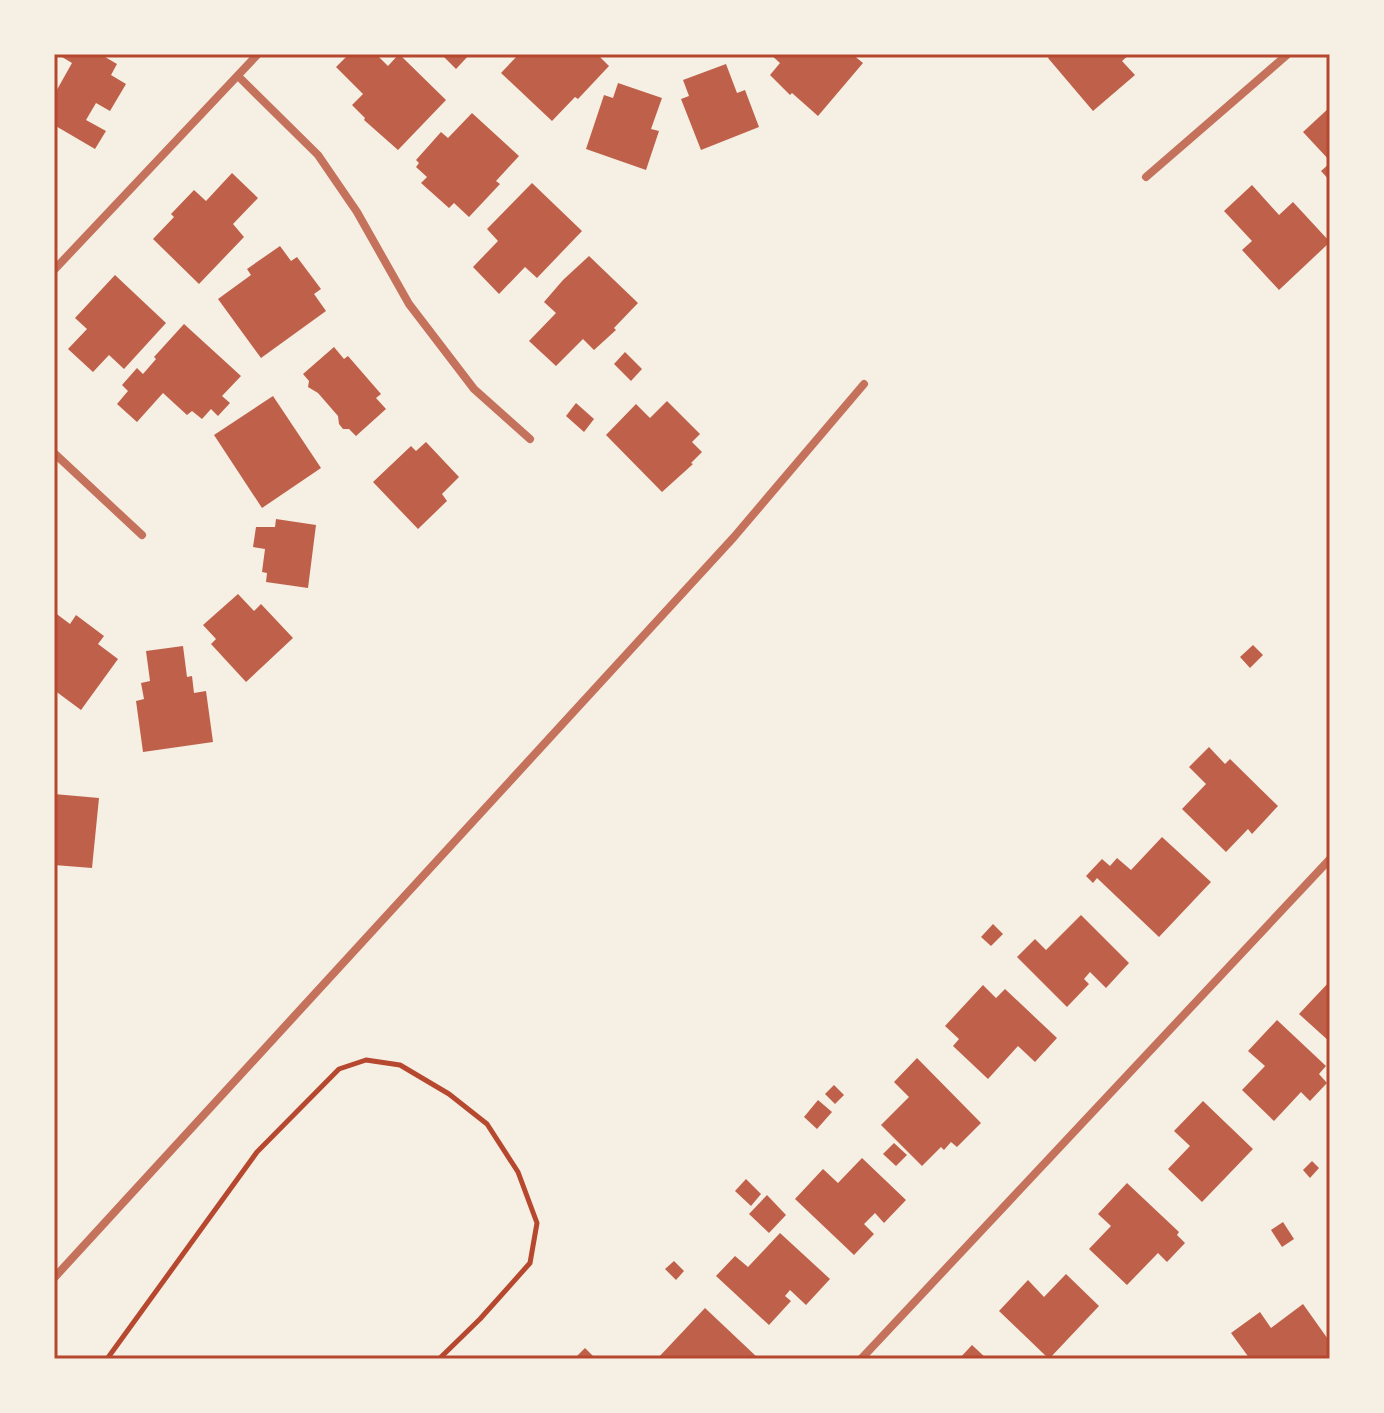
<svg xmlns="http://www.w3.org/2000/svg" width="1384" height="1413" viewBox="0 0 1384 1413" font-family="'PT Sans Narrow',sans-serif">
<style>
.building{fill:#bf614a}
.lines{fill:none;stroke-linecap:round;stroke-linejoin:round}
.path{stroke:#b5482f;stroke-width:5}
.minor{stroke:#c5725c;stroke-width:8}
.neatline{fill:none;stroke:#b5482f;stroke-width:3}
</style>
<rect width="100%" height="100%" fill="#f6efe4"/>
<!-- building -->
<g class="building">
<path d="M64 54H100L117 64 111 75 126 84 110 111 96 103 86 120 106 131 95 149 54 125V95L72 63 62 57Z"/>
<path d="M349 54H376L388 66 399 54 446 100 398 150 364 120 365 118 352 105 363 94 336 67Z"/>
<path d="M441 54H470L456 69Z"/>
<path d="M519 54H597L609 66 578 99 575 97 552 121 501 73Z"/>
<path d="M770 54H852L863 63 818 116 792 93 790 95 770 75 780 63Z"/>
<path d="M1052 54H1130L1122 61 1135 75 1093 111 1048 58Z"/>
<path d="M726 64 737 93 745 90 759 127 701 150 681 99 689 96 683 80Z"/>
<path d="M618 83 662 98 651 129 659 131 646 170 586 149 604 95 613 98Z"/>
<path d="M1330 107V161L1303 132Z"/>
<path d="M472 113 519 156 496 181 500 184 469 217 454 203 449 208 421 183 427 177 416 167 419 163 416 160 441 132 448 138Z"/>
<path d="M1330 163V181L1321 171Z"/>
<path d="M232 173 258 198 233 224 244 237 199 284 153 239 174 217 171 214 194 190 206 201Z"/>
<path d="M532 183 582 231 537 278 525 267 499 294 473 267 498 241 487 229Z"/>
<path d="M1252 185 1279 215 1293 202 1330 242 1279 290 1242 250 1252 241 1224 211Z"/>
<path d="M280 246 291 261 297 257 321 289 314 294 326 311 261 358 218 299 251 275 247 269Z"/>
<path d="M589 256 638 303 614 328 616 330 594 350 583 339 556 366 529 341 556 313 544 302 563 280Z"/>
<path d="M115 275 166 323 124 369 109 355 93 372 68 349 87 329 75 318Z"/>
<path d="M184 324 241 376 222 396 230 403 218 416 211 409 202 419 192 411 187 415 163 393 137 422 117 404 128 391 122 385 137 368 143 374 156 359 154 357Z"/>
<path d="M334 347 344 359 348 356 381 394 376 398 386 409 356 436 349 429H343L339 424 338 416 318 393 308 387 309 381 303 374Z"/>
<path d="M625 352 642 369 631 381 614 364Z"/>
<path d="M273 396 321 468 262 508 214 435Z"/>
<path d="M667 401 700 434 692 442 702 452 691 463 693 464 662 492 606 435 636 404 650 418Z"/>
<path d="M576 403 594 419 584 432 566 416Z"/>
<path d="M426 442 459 477 442 494 447 501 418 529 373 482 411 446 416 451Z"/>
<path d="M276 519 316 525 308 588 266 582 267 573 262 572 265 549 253 547 256 527H275Z"/>
<path d="M238 594 254 611 261 604 293 638 246 682 211 644 216 639 203 625Z"/>
<path d="M54 612 70 624 76 615 104 636 98 644 118 659 81 710 54 690Z"/>
<path d="M1253 645 1263 655 1250 668 1240 657Z"/>
<path d="M183 646 187 677 192 676 194 693 206 691 213 742 143 752 136 701 144 699 141 683 150 681 146 651Z"/>
<path d="M1209 747 1225 764 1230 759 1278 806 1252 834 1248 829 1226 852 1182 809 1206 784 1189 767Z"/>
<path d="M54 794 99 798 92 868 54 865Z"/>
<path d="M1162 837 1211 882 1159 937 1097 878 1093 883 1086 876 1102 859 1110 866 1117 858 1131 870Z"/>
<path d="M1081 915 1129 963 1106 988 1090 972 1084 979 1089 984 1067 1007 1017 957 1035 939 1046 950Z"/>
<path d="M993 924 1003 934 991 946 981 937Z"/>
<path d="M1330 981V1042L1299 1014Z"/>
<path d="M983 985 996 998 1005 989 1057 1038 1035 1062 1018 1046 988 1079 953 1046 959 1039 945 1026Z"/>
<path d="M1277 1020 1326 1066 1319 1074 1327 1083 1310 1101 1301 1092 1274 1121 1242 1090 1265 1066 1248 1051Z"/>
<path d="M917 1058 981 1123 957 1147 951 1142 944 1150 941 1147 922 1166 881 1125 909 1097 894 1082Z"/>
<path d="M834 1085 844 1095 835 1104 825 1094Z"/>
<path d="M818 1100 832 1112 817 1129 804 1117Z"/>
<path d="M1203 1101 1253 1149 1202 1202 1168 1169 1190 1146 1174 1131Z"/>
<path d="M894 1143 907 1155 896 1166 883 1154Z"/>
<path d="M862 1158 906 1200 884 1223 875 1213 864 1224 874 1234 854 1255 795 1199 823 1169 838 1183Z"/>
<path d="M1312 1161 1319 1168 1310 1178 1303 1170Z"/>
<path d="M746 1179 761 1194 751 1206 735 1191Z"/>
<path d="M1127 1183 1179 1232 1177 1235 1185 1243 1167 1262 1158 1253 1127 1285 1089 1249 1111 1226 1098 1214Z"/>
<path d="M767 1195 786 1215 769 1233 749 1214Z"/>
<path d="M1283 1222 1294 1239 1282 1247 1271 1230Z"/>
<path d="M780 1233 830 1279 806 1305 790 1290 785 1296 791 1301 769 1325 716 1276 735 1256 748 1267Z"/>
<path d="M674 1261 684 1271 676 1280 665 1269Z"/>
<path d="M1066 1274 1099 1306 1049 1359 999 1311 1028 1280 1044 1297Z"/>
<path d="M1303 1304 1330 1342V1359H1250L1231 1333 1260 1312 1271 1328Z"/>
<path d="M705 1308 759 1359H657Z"/>
<path d="M972 1345 987 1359H959Z"/>
<path d="M585 1348 593 1356 591 1359H578L576 1357Z"/>
</g>
<g class="lines">
<!-- path -->
<path class="path" d="M107 1359 257 1152 339 1069 366 1060 400 1065 449 1094 487 1124 518 1172 537 1223 530 1263 480 1319 439 1359"/>
<!-- minor -->
<g class="minor">
<path d="M238 76 318 155 357 212 409 304 474 389 530 439"/>
<path d="M1146 177 1288 54"/>
<path d="M54 270 258 54"/>
<path d="M54 453 142 535"/>
<path d="M54 1278 734 537 864 384"/>
<path d="M861 1359 1330 859"/>
</g>
</g>
<!-- border -->
<rect width="1384" height="1413" fill="none" stroke="#f6efe4" stroke-width="112"/>
<rect x="56" y="56" width="1272" height="1301" class="neatline"/>
</svg>
